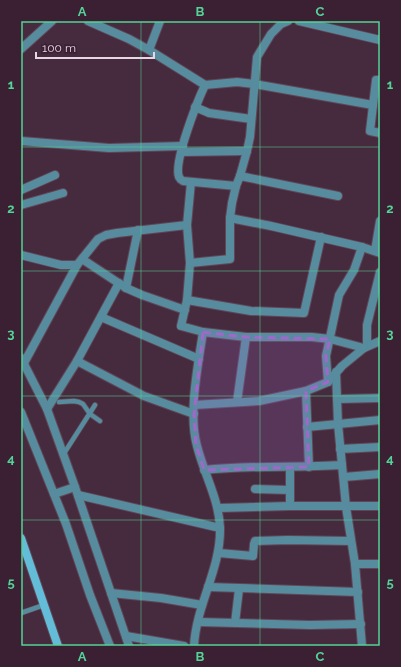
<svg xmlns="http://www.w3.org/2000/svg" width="401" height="667" viewBox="0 0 401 667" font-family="Raleway,sans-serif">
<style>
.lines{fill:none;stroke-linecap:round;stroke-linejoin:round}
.service-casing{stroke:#604657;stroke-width:6}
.minor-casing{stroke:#604657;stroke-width:10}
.secondary-casing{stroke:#604657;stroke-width:10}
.service{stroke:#568c9d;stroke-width:4.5}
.minor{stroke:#568c9d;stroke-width:8}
.secondary{stroke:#63bdd8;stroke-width:8}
.marked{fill:#a168cb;fill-opacity:0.2;stroke:#a168cb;stroke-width:3;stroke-dasharray:8 5;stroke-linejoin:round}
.grid{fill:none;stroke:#53d397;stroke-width:1;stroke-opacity:0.55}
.neatline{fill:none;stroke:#53d397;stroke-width:1.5}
.grid-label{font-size:13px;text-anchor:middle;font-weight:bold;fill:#53d397}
</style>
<rect width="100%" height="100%" fill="#462a3d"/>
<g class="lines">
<defs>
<g id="service">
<path d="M59 402 74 401 79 402 83 404 90 414 100 421"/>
<path d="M63 455 95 405"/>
<path d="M21 613 44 605"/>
</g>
<g id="minor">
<path d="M88 21 129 39 149 50 205 85 237 82 254 84 373 105"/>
<path d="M299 21 380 40"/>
<path d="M21 49 52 21"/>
<path d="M149 50 160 21"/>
<path d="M380 80H376L370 131 380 133"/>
<path d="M205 85C198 100 173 162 179 177 180 179 181 180 183 181L236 186"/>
<path d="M195 107 209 113 251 119"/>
<path d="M21 141 109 148 183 146"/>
<path d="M182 152 247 151"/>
<path d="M240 176 338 196"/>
<path d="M191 182 187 225 190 263 187 300 181 326 203 332"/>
<path d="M21 190 55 175"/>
<path d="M21 205 63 193"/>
<path d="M230 218 271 226 362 247 380 253"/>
<path d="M375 251 380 221"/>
<path d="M21 255 61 265H77"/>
<path d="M82 259 126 288 142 295 185 310"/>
<path d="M190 263 230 259V218L232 203 236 186 240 176 247 151 250 137 257 57 271 34 281 24 288 21"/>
<path d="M126 288 138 230"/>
<path d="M187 300 251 311 304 313 321 237"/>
<path d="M101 317 199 359"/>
<path d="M367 346V325L380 272"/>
<path d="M21 358 47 409 75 487 129 646"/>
<path d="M77 361 144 396 194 414"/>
<path d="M24 363 77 265 98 239 106 235 117 233 187 225"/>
<path d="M336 372 338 424 342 465 346 507 355 564 362 646"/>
<path d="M328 382 326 356 339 295 354 270 362 247"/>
<path d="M306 391 309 467"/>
<path d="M337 399 380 398"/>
<path d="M237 402 246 337"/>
<path d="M194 405 259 401 306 391 328 382 342 366 364 348 380 341"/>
<path d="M47 409 77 361 119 283"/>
<path d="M21 412 66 524 90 595 110 646"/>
<path d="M307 427 380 420"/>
<path d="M340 449 380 447"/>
<path d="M204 470C250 465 296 468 342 465"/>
<path d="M344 477 380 474"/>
<path d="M255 489 290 490"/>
<path d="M54 494 75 487"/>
<path d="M78 495 220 528"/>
<path d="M290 506V467"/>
<path d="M218 508 290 506H380"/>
<path d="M219 553 253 556 254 544 255 541 288 540 351 541"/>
<path d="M355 564H380"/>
<path d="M208 587 358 592"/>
<path d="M111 593 161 598 202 605"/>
<path d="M198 622 310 625 361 624"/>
<path d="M235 623 239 589"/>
<path d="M126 636 184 646"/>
<path d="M194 646C196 605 221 569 220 528 219 499 204 474 197 446 188 414 198 365 203 332L246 337H312L330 339 364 348"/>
</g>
<path id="secondary" d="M21 538 58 646"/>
</defs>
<!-- service casing -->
<use href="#service" class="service-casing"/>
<!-- minor casing -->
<use href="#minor" class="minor-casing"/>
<!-- secondary casing -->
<use href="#secondary" class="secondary-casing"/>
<!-- service -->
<use href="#service" class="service"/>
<!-- minor -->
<use href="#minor" class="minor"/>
<!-- secondary -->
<use href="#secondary" class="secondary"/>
</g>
<!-- marked area -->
<path class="marked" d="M203 332 246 337 330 339 326 356 328 382 306 391 309 467 204 470 196 445 194 414Z"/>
<!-- grid -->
<path class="grid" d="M141 21V646M260 21V646M21 147H380M21 271H380M21 396H380M21 520H380"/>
<!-- border -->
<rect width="401" height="667" fill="none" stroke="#3b2033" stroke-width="44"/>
<!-- scale -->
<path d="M36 52v6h118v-6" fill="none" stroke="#e8d6e2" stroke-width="2"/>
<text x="42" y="52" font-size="12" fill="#e8d6e2" stroke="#3b2033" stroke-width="3" paint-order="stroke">100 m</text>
<rect x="22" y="22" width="357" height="623" class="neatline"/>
<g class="grid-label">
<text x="82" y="16">A</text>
<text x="200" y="16">B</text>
<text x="320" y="16">C</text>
<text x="11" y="89">1</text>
<text x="390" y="89">1</text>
<text x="11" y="213">2</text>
<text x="390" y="213">2</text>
<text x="11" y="338">3</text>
<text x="390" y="338">3</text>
<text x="11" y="463">4</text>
<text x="390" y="463">4</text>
<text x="11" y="587">5</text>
<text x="390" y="587">5</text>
<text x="82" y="661">A</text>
<text x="200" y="661">B</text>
<text x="320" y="661">C</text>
</g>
</svg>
